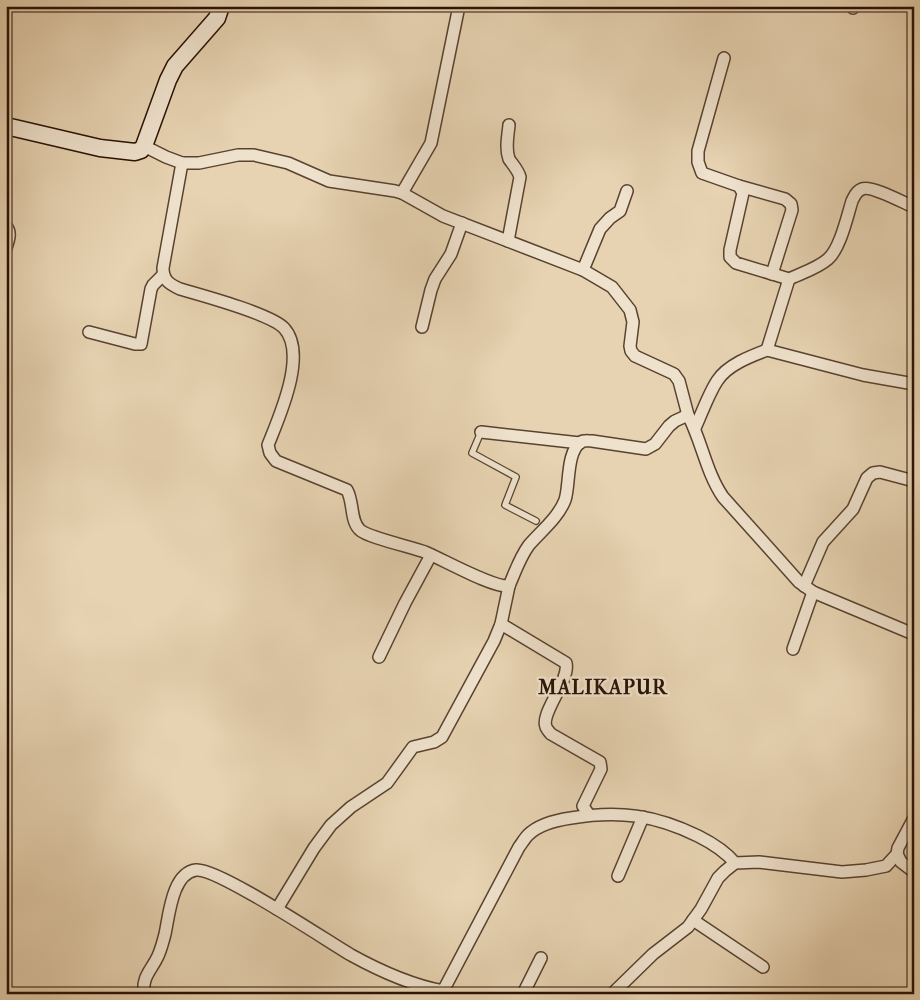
<svg xmlns="http://www.w3.org/2000/svg" width="920" height="1000" font-family="'IM FELL French Canon',serif">
	<style>
		.lines { fill: none; stroke-linecap: round; stroke-linejoin: round }
		.lane-casing { stroke: #584230; stroke-width: 8 }
		.street-casing { stroke: #584230; stroke-width: 14 }
		.secondary-casing { stroke: #291104; stroke-width: 19 }
		.lane { stroke: #efe2cd; stroke-width: 5.5 }
		.street { stroke: #efe2cd; stroke-width: 11 }
		.secondary { stroke: #efe2cd; stroke-width: 16 }
		.labels { text-anchor: middle; dominant-baseline: central; stroke-width: 5; stroke-linejoin: round; paint-order: stroke }
		.district-label { font-size: 20px; font-weight: bold; letter-spacing: 1px; fill: #291104; stroke: #efe2cd }
	</style>
	<rect width="100%" height="100%" fill="#e7d3b2"/>
	<filter id="stains"><feTurbulence type="fractalNoise" baseFrequency=".004" numOctaves="4"/><feColorMatrix values="0 0 0 0 .2 0 0 0 0 .09 0 0 0 0 .02 0 0 0 .5 -.17"/></filter>
	<radialGradient id="worn" r=".72"><stop offset=".6" stop-color="#630" stop-opacity="0"/><stop offset="1" stop-color="#630" stop-opacity=".3"/></radialGradient>
	<g class="lines">
		<g class="lane-casing">
			<path id="lane" d="M 481,432 L 472,453 L 516,477 L 505,505 L 536,521"/>
		</g>
		<g class="street-casing">
			<g id="street">
				<path d="M 853,8 L 853,6"/>
				<path d="M 724,58 L 698,151 L 698,162 L 702,173 L 739,186 L 743,193 L 730,250 L 730,257 L 736,263 L 789,279 C 802,273 818,268 828,259 C 840,249 847,217 852,201 C 854,197 856,191 862,189 C 871,185 904,203 914,207"/>
				<path d="M 144,146 L 166,157 L 182,163 L 163,268 C 163,280 169,284 180,289 C 201,295 271,314 284,328 C 308,354 279,417 268,445 L 270,453 L 276,461 L 347,490 C 354,503 350,521 360,530 C 367,537 411,547 425,552 C 444,560 493,588 509,586 C 515,572 520,557 529,545 C 541,531 558,518 565,500 C 570,485 566,452 581,442 C 584,440 588,441 592,441 L 646,449 L 655,444 L 669,426 L 675,421 L 688,415 C 702,442 706,472 723,497 L 799,582 L 813,592 L 911,633"/>
				<path d="M 182,163 L 199,163 L 238,155 L 254,155 L 288,163 L 329,181 L 395,191 L 402,193 L 443,216 L 583,270 L 612,287 L 630,310 L 633,322 L 630,346 L 631,351 L 635,356 L 674,374 L 679,381 L 688,415"/>
				<path d="M 739,186 L 785,199 L 791,204 L 792,210 L 772,274"/>
				<path d="M 402,193 L 431,143 L 459,6"/>
				<path d="M 6,226 C 12,233 8,241 6,248"/>
				<path d="M 508,241 L 520,177 C 518,170 513,165 509,159 C 505,148 508,136 509,125"/>
				<path d="M 583,270 L 600,229 L 610,218 L 620,211 L 627,191"/>
				<path d="M 422,327 L 431,290 L 435,279 L 451,254 L 462,223"/>
				<path d="M 89,332 L 135,344 L 141,344 L 151,289 L 153,285 L 163,275"/>
				<path d="M 767,350 L 789,279"/>
				<path d="M 695,428 C 702,413 708,395 717,381 C 727,365 751,356 767,350 L 863,375 L 914,384"/>
				<path d="M 481,432 L 580,443"/>
				<path d="M 804,586 L 823,542 L 853,509 L 867,478 L 873,473 L 880,472 L 914,481"/>
				<path d="M 501,624 L 566,663 C 570,681 540,713 546,727 C 546,728 550,733 551,734 L 600,762 L 601,769 L 583,806 L 589,815"/>
				<path d="M 793,649 L 813,592"/>
				<path d="M 379,657 L 405,603 L 431,555"/>
				<path d="M 897,854 L 901,862 L 914,872"/>
				<path d="M 618,876 L 643,817"/>
				<path d="M 277,909 L 314,848 L 331,825 L 351,807 L 387,783 L 413,747 L 434,742 L 442,737 L 494,641 L 501,624 L 509,586"/>
				<path d="M 693,920 L 763,967"/>
				<path d="M 443,991 L 519,847 C 522,843 525,838 528,835 C 539,824 557,820 571,818 C 619,810 655,815 698,836 C 712,843 725,851 735,863"/>
				<path d="M 144,994 C 142,976 151,971 158,956 C 161,949 163,942 165,934 C 169,916 172,873 196,870 C 217,867 327,941 351,955 C 380,971 411,985 443,991 L 447,994"/>
				<path d="M 523,994 L 541,958"/>
				<path d="M 612,994 L 653,954 L 688,927 L 701,909 L 718,878 L 725,871 L 735,863 L 759,862 L 842,872 L 866,870 L 886,866 L 897,854 L 898,848 L 914,818"/>
			</g>
		</g>
		<g class="secondary-casing">
			<path id="secondary" d="M 6,126 L 100,148 L 135,152 L 141,150 L 144,146 L 168,80 L 175,66 L 217,18 L 221,6"/>
		</g>
		<use href="#lane" class="lane"/>
		<use href="#street" class="street"/>
		<use href="#secondary" class="secondary"/>
	</g>
	<g class="labels">
		<g class="district-label">
			<text x="603" y="687">MALIKAPUR</text>
		</g>
	</g>
	<rect width="920" height="1000" fill="none" stroke="#e7d3b2" stroke-width="25"/>
	<rect x="8" y="8" width="905" height="985" fill="none" stroke="#291104" stroke-width="2.5"/>
	<rect x="12" y="12" width="895" height="975" fill="none" stroke="#291104"/>
	<rect width="100%" height="100%" filter="url(#stains)"/>
	<rect width="100%" height="100%" fill="url(#worn)"/>
</svg>
